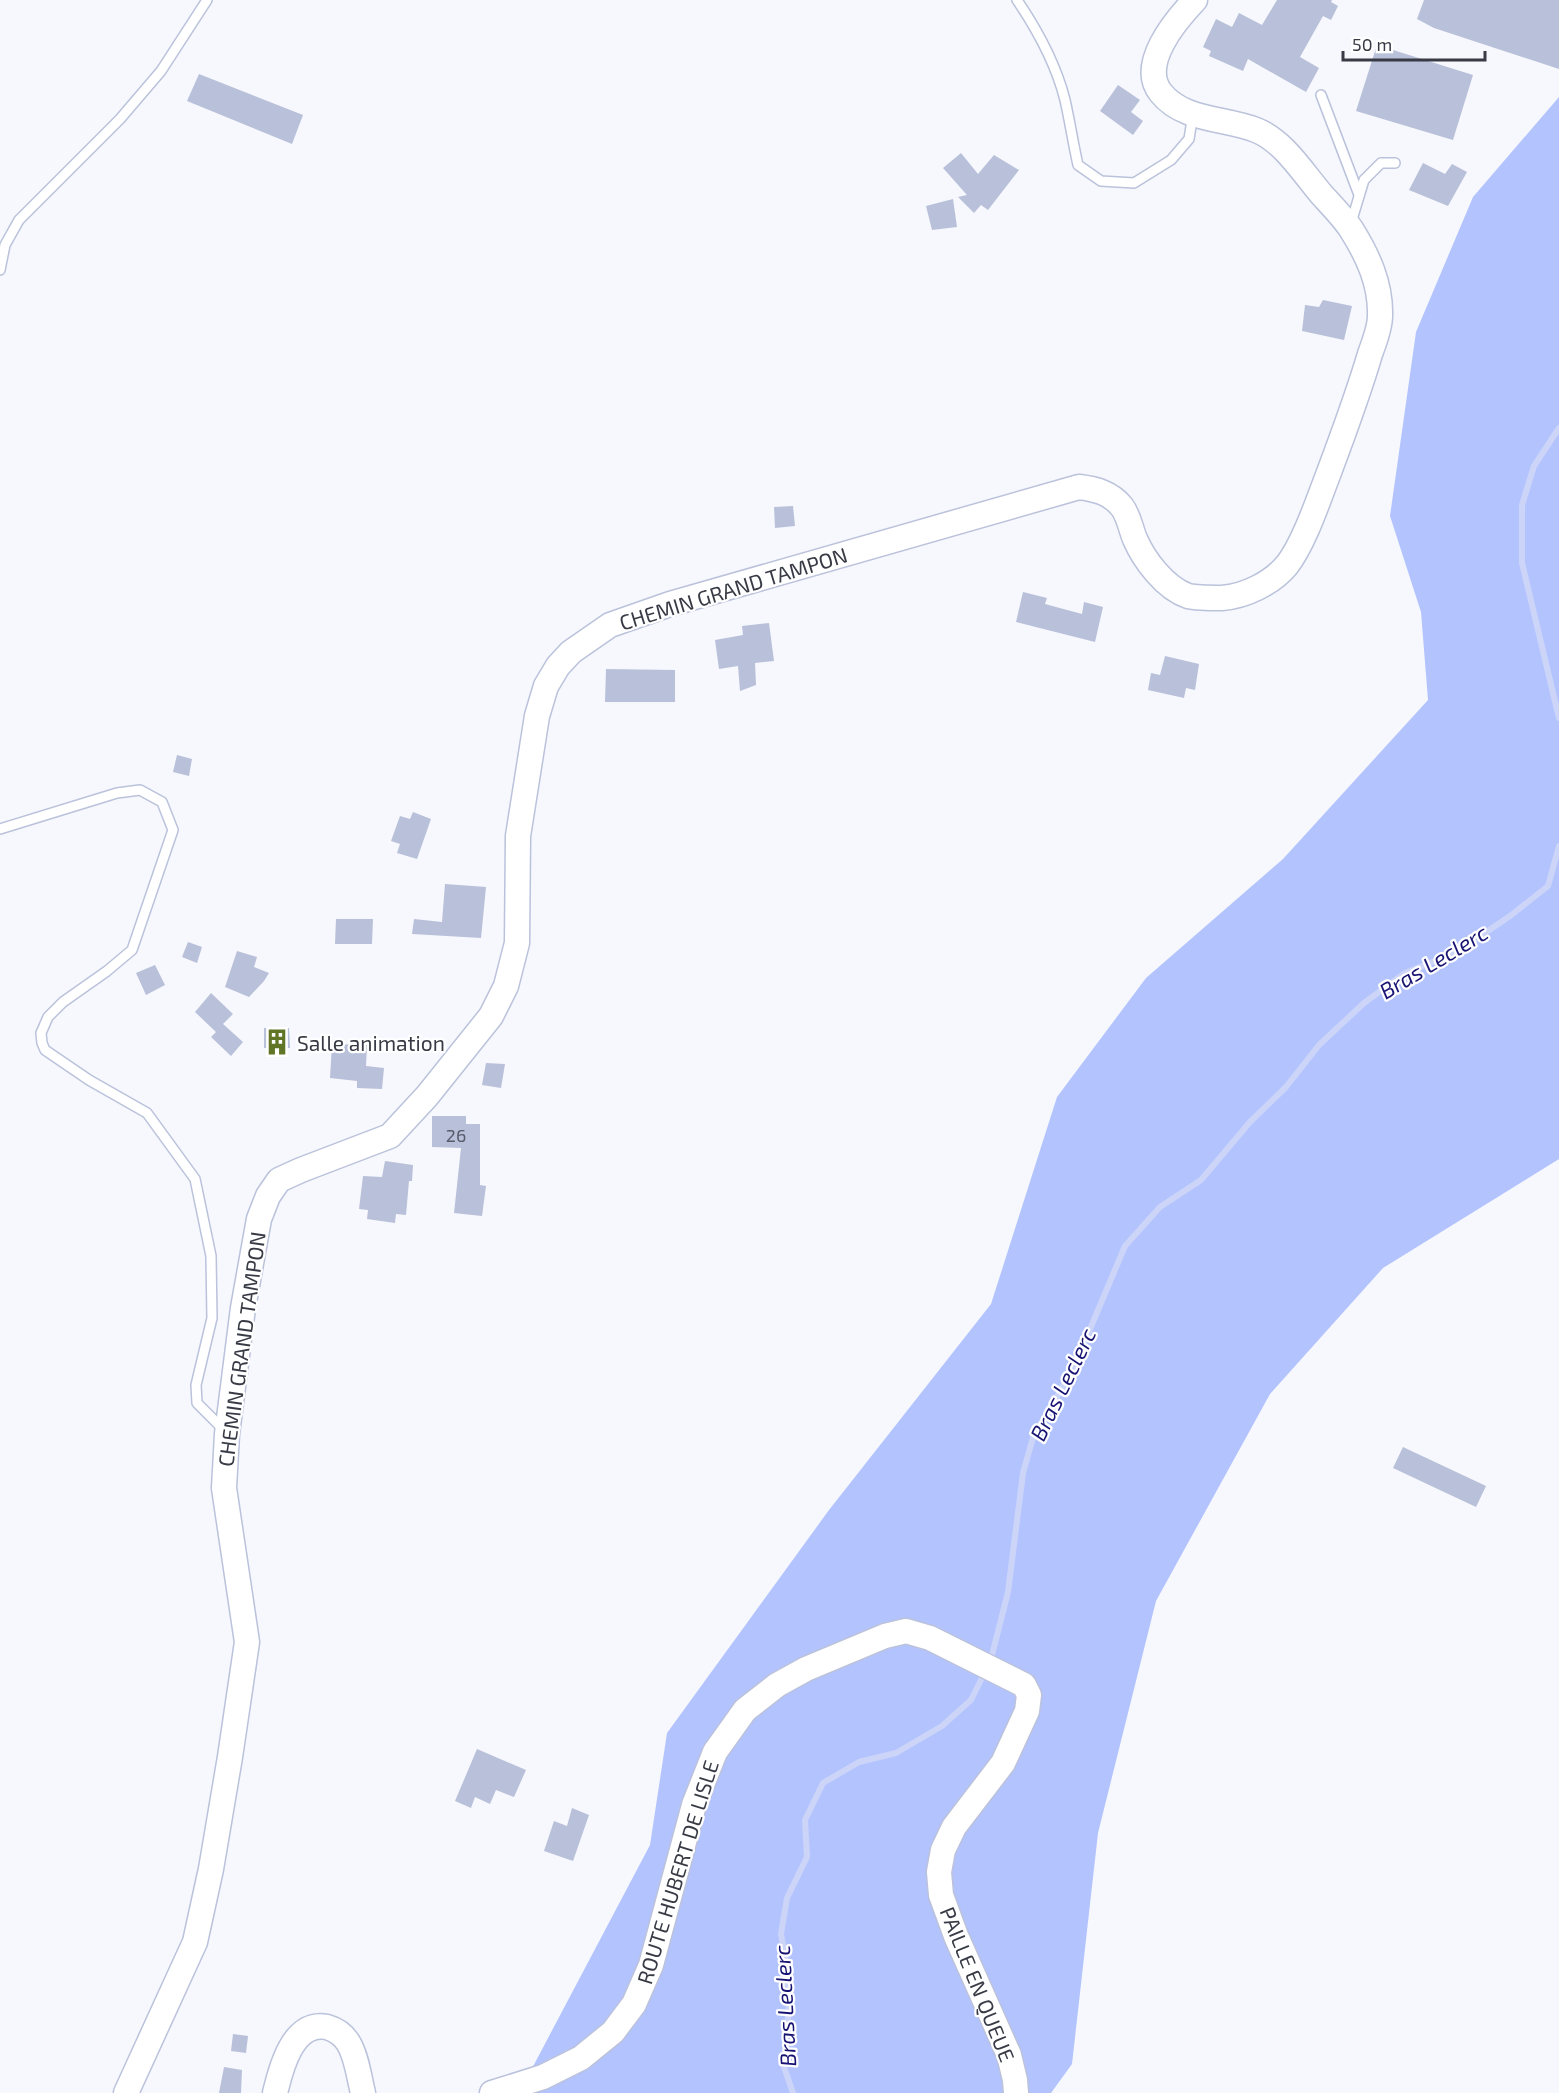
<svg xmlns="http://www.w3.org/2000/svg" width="1559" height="2093" font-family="'Exo 2',sans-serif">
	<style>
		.green { fill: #b3c3fe }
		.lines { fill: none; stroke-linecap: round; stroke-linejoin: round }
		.stream { stroke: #ccd5f8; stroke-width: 6 }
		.building { fill: #b9c0d9 }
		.lane-casing { stroke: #bbc2db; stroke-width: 12 }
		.secondary-casing { stroke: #bbc2db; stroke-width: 27 }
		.lane { stroke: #fff; stroke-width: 9 }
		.secondary { stroke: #fff; stroke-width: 24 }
		.labels { text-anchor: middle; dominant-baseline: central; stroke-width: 4.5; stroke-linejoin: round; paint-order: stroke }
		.number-label { font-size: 18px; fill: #585c6a }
		.street-label { font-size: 21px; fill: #383b45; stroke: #fff }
		.poi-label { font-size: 21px; fill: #383b45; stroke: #fff; text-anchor: start }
		.water-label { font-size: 22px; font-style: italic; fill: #181473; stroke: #fff }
	</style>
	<rect width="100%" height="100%" fill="#f6f8fd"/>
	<path class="green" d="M 1559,97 L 1559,1159 L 1383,1268 L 1270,1394 L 1156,1601 L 1098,1833 L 1072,2064 L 1051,2093 L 519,2093 L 650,1845 L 667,1733 L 829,1510 L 991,1304 L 1057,1097 L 1146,978 L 1283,859 L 1428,700 L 1421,612 L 1390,516 L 1416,332 L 1473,197 Z"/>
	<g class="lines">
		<g class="stream">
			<path d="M 1559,428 L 1534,466 L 1522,505 L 1522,563 L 1559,718"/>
			<path d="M 990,1663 L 1008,1592 L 1023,1473 L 1034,1434 L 1052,1406 L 1077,1360 L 1125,1246 L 1160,1207 L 1201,1180 L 1250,1122 L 1286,1087 L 1319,1045 L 1364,1003 L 1405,973 L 1455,953 L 1510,916 L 1548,886 L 1559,846"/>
			<path d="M 793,2093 L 784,2067 L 789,2005 L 787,1967 L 781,1934 L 787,1898 L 807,1857 L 805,1820 L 823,1783 L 859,1762 L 896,1753 L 942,1726 L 971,1700 L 985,1672"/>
		</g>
	</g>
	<g class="building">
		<path d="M 1277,0 L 1332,0 L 1331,2 L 1338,6 L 1331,20 L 1323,16 L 1300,57 L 1319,68 L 1306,92 L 1248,59 L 1243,71 L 1209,56 L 1211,51 L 1203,47 L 1216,19 L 1232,27 L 1239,13 L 1262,25 Z"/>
		<path d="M 1424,0 L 1559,0 L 1559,69 L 1434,28 L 1417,19 Z"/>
		<path d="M 1377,45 L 1473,75 L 1453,140 L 1356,111 Z"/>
		<path d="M 199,74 L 303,115 L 292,144 L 187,101 Z"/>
		<path d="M 1118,85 L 1140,100 L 1131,112 L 1143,121 L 1133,135 L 1100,111 Z"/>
		<path d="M 961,153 L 978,174 L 994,155 L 1019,170 L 988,210 L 981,205 L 974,213 L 958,197 L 967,195 L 943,168 Z"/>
		<path d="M 1423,163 L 1445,174 L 1452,164 L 1467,172 L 1448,206 L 1409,190 Z"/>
		<path d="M 953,199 L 957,227 L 932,230 L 926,206 Z"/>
		<path d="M 1323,300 L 1352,306 L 1344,340 L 1302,331 L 1305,305 L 1319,307 Z"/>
		<path d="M 793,506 L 795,526 L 775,528 L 774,507 Z"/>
		<path d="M 1023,592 L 1047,598 L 1045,604 L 1082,614 L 1084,602 L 1103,607 L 1095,642 L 1016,622 Z"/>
		<path d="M 769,623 L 774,661 L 755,663 L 756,685 L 740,691 L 738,666 L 719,669 L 715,640 L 743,635 L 742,626 Z"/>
		<path d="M 1165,656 L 1199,664 L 1195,690 L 1186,688 L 1184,698 L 1148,690 L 1151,673 L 1160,675 Z"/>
		<path d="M 606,669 L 675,670 L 675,702 L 605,702 Z"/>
		<path d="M 177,755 L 192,759 L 189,776 L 173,772 Z"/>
		<path d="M 413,812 L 431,819 L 417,859 L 397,853 L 400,844 L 391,841 L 400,816 L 410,819 Z"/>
		<path d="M 445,884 L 486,887 L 481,938 L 412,934 L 414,919 L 442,922 Z"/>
		<path d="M 336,919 L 373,919 L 372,944 L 335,944 Z"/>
		<path d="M 188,942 L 202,947 L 197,963 L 182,957 Z"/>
		<path d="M 237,951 L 257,957 L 254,967 L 269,973 L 264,981 L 249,997 L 225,987 Z"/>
		<path d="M 155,965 L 165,985 L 146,995 L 136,973 Z"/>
		<path d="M 211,993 L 233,1014 L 223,1024 L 243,1042 L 231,1056 L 211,1037 L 216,1032 L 195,1012 Z"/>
		<path d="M 264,1028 L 289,1028 L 290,1048 L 264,1048 Z"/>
		<path d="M 332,1044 L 367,1045 L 366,1066 L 384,1068 L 382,1089 L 357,1088 L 357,1081 L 330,1078 Z"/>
		<path d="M 486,1063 L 505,1064 L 501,1088 L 482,1085 Z"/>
		<path d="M 432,1116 L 466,1116 L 466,1124 L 480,1124 L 480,1185 L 486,1186 L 482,1216 L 454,1213 L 461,1148 L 432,1147 Z"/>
		<path d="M 385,1161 L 413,1165 L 412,1181 L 409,1181 L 406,1215 L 396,1214 L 395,1223 L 367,1219 L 368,1210 L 359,1209 L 363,1176 L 382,1177 Z"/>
		<path d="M 1403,1447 L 1486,1486 L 1476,1507 L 1393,1468 Z"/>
		<path d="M 477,1749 L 526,1770 L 514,1797 L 496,1790 L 490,1804 L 475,1797 L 471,1808 L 455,1801 Z"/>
		<path d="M 572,1808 L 589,1815 L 573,1861 L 544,1851 L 554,1821 L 567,1826 Z"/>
		<path d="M 233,2034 L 248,2036 L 246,2053 L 231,2051 Z"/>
		<path d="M 224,2067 L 242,2070 L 241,2093 L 219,2093 Z"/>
	</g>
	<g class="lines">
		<g class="lane-casing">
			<g id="lane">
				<path d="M 1017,0 C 1038,31 1056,64 1065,100 C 1070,122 1073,143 1078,165 L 1101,181 L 1134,183 L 1171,160 L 1189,139 L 1193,114"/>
				<path d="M 1321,95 L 1359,195"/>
				<path d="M 1351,223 L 1364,180 L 1381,163 L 1395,163"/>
				<path d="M 0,270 L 5,245 L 19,220 L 120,119 L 161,71 L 207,0"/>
				<path d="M 0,829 L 117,793 L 140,790 L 162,802 L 173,830 L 132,950 L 107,971 L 63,1002 L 48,1017 L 41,1033 L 42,1043 L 45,1050 L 89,1080 L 147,1113 L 195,1179 L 211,1256 L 212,1318 L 196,1385 L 197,1403 L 225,1431"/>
			</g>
		</g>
		<g class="secondary-casing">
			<g id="secondary">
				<path d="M 126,2093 L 195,1942 L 211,1869 L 230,1757 L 247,1642 L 224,1488 L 227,1434 L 243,1308 L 259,1219 L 268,1196 L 279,1180 L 301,1170 L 390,1136 L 427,1096 L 491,1016 L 506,986 L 517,943 L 518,836 L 537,716 L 546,686 L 558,666 L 571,652 L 610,625 L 670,604 L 1079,487 C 1096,489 1111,493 1122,507 C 1129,516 1131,530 1135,539 C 1144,560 1165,588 1188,596 C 1197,598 1213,598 1222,598 C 1246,596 1272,583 1287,565 C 1304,543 1318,501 1328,475 C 1343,435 1358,395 1370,354 C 1374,343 1380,328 1380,316 C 1381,284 1368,256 1351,229 C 1343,217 1332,206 1322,195 C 1303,173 1284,141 1256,130 C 1226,118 1183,121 1161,93 C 1138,65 1175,21 1195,0"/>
				<path d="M 275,2093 C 281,2068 293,2020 327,2027 C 337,2030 344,2035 349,2044 C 357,2058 359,2077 363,2093"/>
				<path d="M 492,2093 L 543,2077 L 581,2058 L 613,2032 L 634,2004 L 651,1965 L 694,1805 L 715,1752 L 745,1710 L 777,1685 L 806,1669 L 885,1636 L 906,1631 L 930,1638 L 1024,1685 L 1029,1695 L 1027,1711 L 1003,1763 L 954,1827 L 943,1850 L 939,1872 L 941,1895 L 956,1936 L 1009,2055 L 1015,2080 L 1016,2093"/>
			</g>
		</g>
		<use href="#lane" class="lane"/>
		<use href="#secondary" class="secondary"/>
	</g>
	<defs>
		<g id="building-bare" transform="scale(2.07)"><path d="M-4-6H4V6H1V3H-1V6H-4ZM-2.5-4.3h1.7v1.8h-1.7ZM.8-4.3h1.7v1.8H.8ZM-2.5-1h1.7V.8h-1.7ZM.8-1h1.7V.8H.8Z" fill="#607525" stroke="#fff" stroke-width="2.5" paint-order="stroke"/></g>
	</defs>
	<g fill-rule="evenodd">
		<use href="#building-bare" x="277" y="1042"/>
	</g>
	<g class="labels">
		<g class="number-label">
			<text x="456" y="1135">26</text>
		</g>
		<g class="street-label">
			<text transform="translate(733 588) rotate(-17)">CHEMIN GRAND TAMPON</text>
			<text transform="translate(241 1349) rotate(-82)">CHEMIN GRAND TAMPON</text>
			<text transform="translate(677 1872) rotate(-73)">ROUTE HUBERT DE LISLE</text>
			<text transform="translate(978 1984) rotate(68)">PAILLE EN QUEUE</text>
		</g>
		<g class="poi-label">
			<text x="297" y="1042">Salle animation</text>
		</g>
		<g class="water-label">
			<text transform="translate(1433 961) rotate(-31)">Bras Leclerc</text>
			<text transform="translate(1062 1384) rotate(-64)">Bras Leclerc</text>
			<text transform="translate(784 2006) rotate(-93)">Bras Leclerc</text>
		</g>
	</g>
	<path d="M1343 51v9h142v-9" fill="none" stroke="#383b45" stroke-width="3"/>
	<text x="1352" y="51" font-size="18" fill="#383b45" stroke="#ffffff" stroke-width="4.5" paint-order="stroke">50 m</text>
</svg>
